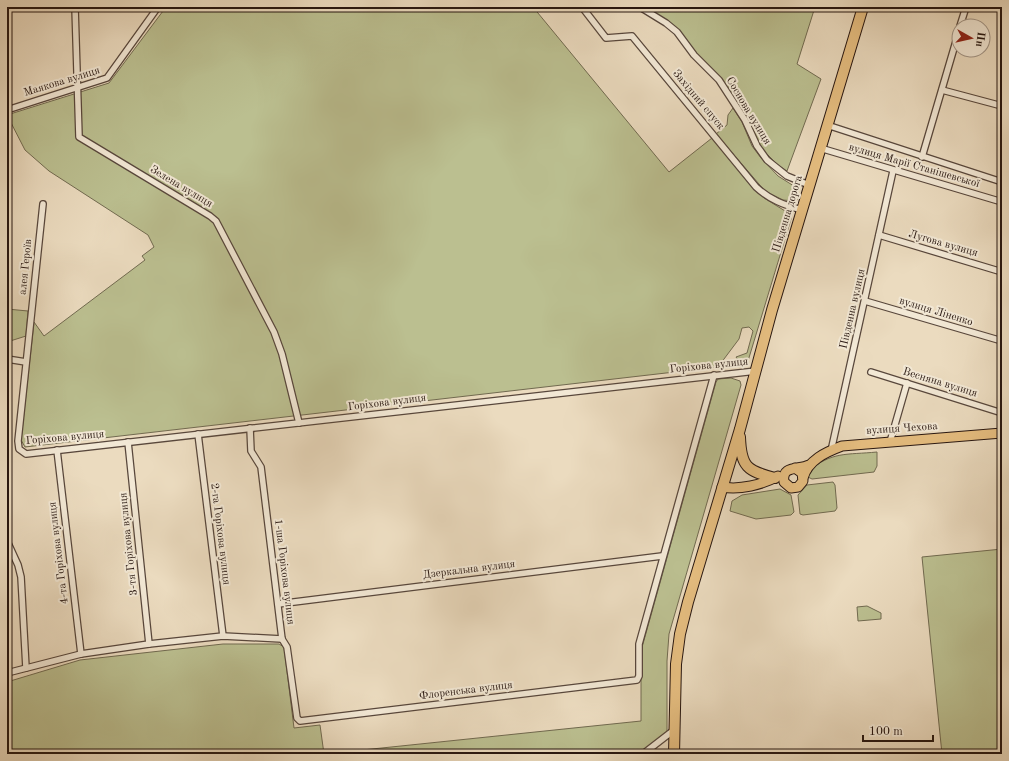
<svg xmlns="http://www.w3.org/2000/svg" width="1009" height="761" font-family="'Old Standard TT',serif">
	<style>
		.green { fill: #bbbf90; stroke: #716a50 }
		.lines { fill: none; stroke-linecap: round; stroke-linejoin: round }
		.street-casing { stroke: #58473c; stroke-width: 8 }
		.primary-casing { stroke: #271610; stroke-width: 11 }
		.highway-casing { stroke: #271610; stroke-width: 12 }
		.street { stroke: #f2e8d5; stroke-width: 5.5 }
		.primary { stroke: #e6be80; stroke-width: 9 }
		.highway { stroke: #e6be80; stroke-width: 10 }
		.labels { text-anchor: middle; dominant-baseline: central; stroke-width: 4; stroke-linejoin: round; paint-order: stroke }
		.street-label { font-size: 11px; fill: #271610; stroke: #f2e8d5 }
	</style>
	<rect width="100%" height="100%" fill="#ebdbbf"/>
	<filter id="stains"><feTurbulence type="fractalNoise" baseFrequency=".005" numOctaves="4"/><feColorMatrix values="0 0 0 0 .2 0 0 0 0 .09 0 0 0 0 .02 0 0 0 .5 -.17"/></filter>
	<radialGradient id="worn" r=".72"><stop offset=".6" stop-color="#630" stop-opacity="0"/><stop offset="1" stop-color="#630" stop-opacity=".3"/></radialGradient>
	<g class="green">
		<path d="M 166,7 L 533,7 L 669,172 L 712,138 L 764,198 L 790,214 L 791,219 L 748,361 L 740,363 L 736,357 L 747,353 L 753,331 L 749,327 L 742,328 L 739,339 L 718,367 L 25,447 L 21,440 L 34,322 L 44,336 L 145,260 L 142,256 L 154,247 L 148,235 L 49,171 L 25,150 L 7,115 L 109,83 Z"/>
		<path d="M 640,7 L 815,7 L 797,64 L 821,79 L 787,171 L 778,165 L 762,149 L 747,118 L 721,79 L 697,58 L 678,33 Z"/>
		<path d="M 733,108 L 742,122 L 752,146 L 761,158 L 778,176 L 797,188 L 797,200 L 795,201 L 783,200 L 765,191 L 716,134 L 727,125 L 728,115 Z"/>
		<path d="M 7,309 L 28,311 L 26,336 L 7,342 Z"/>
		<path d="M 731,378 L 740,381 L 741,385 L 669,634 L 667,661 L 667,732 L 641,753 L 630,754 L 7,754 L 7,682 L 80,660 L 223,644 L 279,644 L 284,647 L 294,728 L 320,725 L 324,754 L 641,721 L 641,651 L 716,382 L 718,379 Z"/>
		<path d="M 877,452 L 877,466 L 874,472 L 812,479 L 808,477 L 808,472 C 831,451 847,455 877,452 Z"/>
		<path d="M 833,482 L 835,485 L 837,508 L 835,511 L 803,515 L 800,514 L 798,495 L 807,485 Z"/>
		<path d="M 780,489 L 791,495 L 794,512 L 791,515 L 756,519 L 730,511 L 732,501 L 742,495 Z"/>
		<path d="M 1002,549 L 1002,754 L 942,754 L 922,557 Z"/>
		<path d="M 867,606 L 881,613 L 881,619 L 858,621 L 857,607 Z"/>
	</g>
	<g class="lines">
		<g class="street-casing">
			<g id="street">
				<path d="M 75,7 L 79,137 L 210,216 L 216,221 L 274,332 L 282,354 L 299,423"/>
				<path d="M 582,7 L 606,38 L 632,36 L 756,187 C 770,200 784,205 802,210"/>
				<path d="M 640,7 L 666,23 L 677,32 L 694,55 L 719,80 L 745,120 L 757,146 L 767,160 L 787,176 L 809,185"/>
				<path d="M 960,26 L 966,7"/>
				<path d="M 942,90 L 1002,106"/>
				<path d="M 7,110 L 107,78 L 158,7"/>
				<path d="M 827,125 L 1002,182"/>
				<path d="M 820,148 L 1002,202"/>
				<path d="M 922,157 L 959,31"/>
				<path d="M 43,204 L 18,441 L 19,449 L 26,454 L 756,371"/>
				<path d="M 879,235 L 1002,272"/>
				<path d="M 865,301 L 1002,341"/>
				<path d="M 7,359 L 26,362"/>
				<path d="M 871,372 L 1002,413"/>
				<path d="M 250,428 L 251,451 L 261,467 L 282,639 L 287,647 L 297,718 L 300,721 L 637,680 L 639,676 L 639,644 L 714,375"/>
				<path d="M 198,434 L 223,636"/>
				<path d="M 128,442 L 149,644"/>
				<path d="M 890,442 L 907,383"/>
				<path d="M 57,450 L 81,654"/>
				<path d="M 831,451 L 893,171"/>
				<path d="M 7,541 L 18,565 L 21,577 L 26,668"/>
				<path d="M 278,604 L 662,556"/>
				<path d="M 7,673 L 81,654 L 149,644 L 223,636 L 282,639"/>
				<path d="M 643,754 L 674,730"/>
			</g>
		</g>
		<g class="primary-casing">
			<g id="primary">
				<path d="M 795,468 L 802,473 L 803,481 L 798,487 L 791,488 L 784,482 C 781,465 799,470 809,465"/>
				<path d="M 803,478 C 808,460 826,452 842,446 L 1002,433"/>
				<path d="M 722,487 C 740,490 762,485 778,476"/>
			</g>
		</g>
		<g class="highway-casing">
			<g id="highway">
				<path d="M 740,437 C 741,467 747,471 775,478"/>
				<path d="M 674,754 L 676,664 L 680,634 L 688,602 L 740,429 L 772,310 L 863,7"/>
			</g>
		</g>
		<use href="#street" class="street"/>
		<use href="#primary" class="primary"/>
		<use href="#highway" class="highway"/>
	</g>
	<g class="labels">
		<g class="street-label">
			<text transform="translate(62 82) rotate(-17)">Маякова вулиця</text>
			<text transform="translate(698 100) rotate(50)">Західний спуск</text>
			<text transform="translate(748 111) rotate(59)">Соснова вулиця</text>
			<text transform="translate(914 166) rotate(16)">вулиця Марії Станішевської</text>
			<text transform="translate(181 187) rotate(31)">Зелена вулиця</text>
			<text transform="translate(788 214) rotate(-73)">Південна дорога</text>
			<text transform="translate(943 244) rotate(16)">Лугова вулиця</text>
			<text transform="translate(26 267) rotate(-84)">алея Героїв</text>
			<text transform="translate(853 309) rotate(-77)">Південна вулиця</text>
			<text transform="translate(936 312) rotate(17)">вулиця Ліненко</text>
			<text transform="translate(709 366) rotate(-6)">Горіхова вулиця</text>
			<text transform="translate(940 383) rotate(17)">Весняна вулиця</text>
			<text transform="translate(387 403) rotate(-7)">Горіхова вулиця</text>
			<text transform="translate(902 429) rotate(-4)">вулиця Чехова</text>
			<text transform="translate(65 438) rotate(-5)">Горіхова вулиця</text>
			<text transform="translate(220 534) rotate(83)">2-га Горіхова вулиця</text>
			<text transform="translate(129 544) rotate(-96)">3-тя Горіхова вулиця</text>
			<text transform="translate(59 553) rotate(-97)">4-та Горіхова вулиця</text>
			<text transform="translate(469 570) rotate(-7)">Дзеркальна вулиця</text>
			<text transform="translate(284 572) rotate(83)">1-ша Горіхова вулиця</text>
			<text transform="translate(466 691) rotate(-7)">Флоренська вулиця</text>
		</g>
	</g>
	<rect width="1009" height="761" fill="none" stroke="#ebdbbf" stroke-width="24"/>
	<rect x="8" y="8" width="993" height="745" fill="none" stroke="#271610" stroke-width="2"/>
	<rect x="12" y="12" width="985" height="737" fill="none" stroke="#271610"/>
	<g transform="translate(971 38) rotate(98)"><circle r="19" fill="#f2e8d5" stroke="#a19486"/>
	<path d="M0-3L7 15L0 10L-7 15Z" fill="#8f2418"/>
	<text y="-6" font-size="11" font-weight="bold" text-anchor="middle" fill="#271610">Пн</text>
	</g>
	<path d="M863 735v6h70v-6" fill="none" stroke="#271610" stroke-width="2"/>
	<text x="869" y="735" font-size="12" fill="#271610" stroke="#f2e8d5" stroke-width="3" paint-order="stroke">100 m</text>
	<rect width="100%" height="100%" filter="url(#stains)"/>
	<rect width="100%" height="100%" fill="url(#worn)"/>
</svg>
